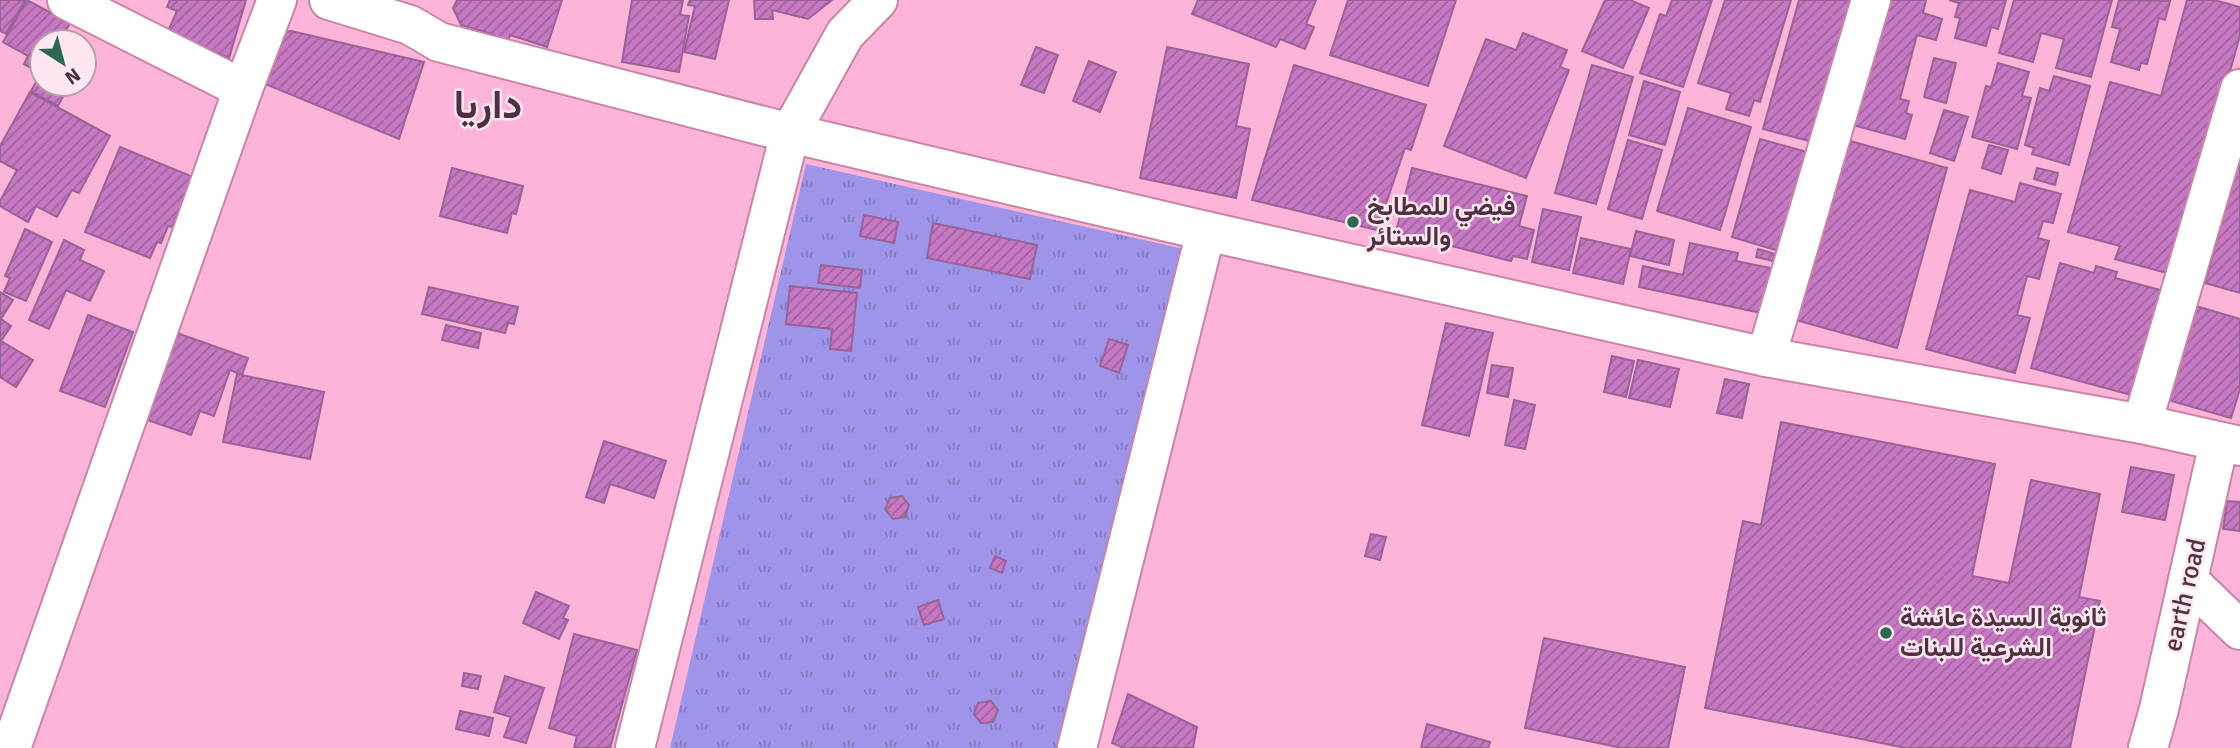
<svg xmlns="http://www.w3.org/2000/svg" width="2240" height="748" font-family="Signika,Vazirmatn,sans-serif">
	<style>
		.grass { fill: url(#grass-tufts) }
		.building { fill: url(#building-hatch); stroke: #986496; stroke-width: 2 }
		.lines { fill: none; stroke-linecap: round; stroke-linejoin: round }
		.minor-casing { stroke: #c984a7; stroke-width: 42 }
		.minor { stroke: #fff; stroke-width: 38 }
		.poi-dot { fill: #2c6955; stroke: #fee7f1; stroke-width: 2.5 }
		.labels { text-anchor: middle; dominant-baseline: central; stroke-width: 5; stroke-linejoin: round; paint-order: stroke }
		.poi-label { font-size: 26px; font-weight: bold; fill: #4e303f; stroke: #fee7f1; text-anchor: start }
		.street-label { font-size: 26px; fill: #4e303f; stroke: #fee7f1 }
		.town-label { font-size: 40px; font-weight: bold; fill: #4e303f; stroke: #fee7f1 }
	</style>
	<defs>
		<pattern id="grass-tufts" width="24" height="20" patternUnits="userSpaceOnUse" patternTransform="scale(1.75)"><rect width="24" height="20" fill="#9e94e9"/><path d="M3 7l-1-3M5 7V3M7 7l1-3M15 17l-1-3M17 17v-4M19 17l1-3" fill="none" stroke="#8379be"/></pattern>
		<pattern id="building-hatch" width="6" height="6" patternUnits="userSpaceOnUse" patternTransform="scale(1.75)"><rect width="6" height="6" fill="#c678c2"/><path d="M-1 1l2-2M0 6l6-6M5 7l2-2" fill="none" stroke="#a3639f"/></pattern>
	</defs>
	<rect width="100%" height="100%" fill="#fdb4d8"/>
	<path class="grass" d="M 806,164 L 1184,249 L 1062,748 L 670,748 Z"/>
	<g class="building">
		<path d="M 0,0 L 25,0 L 6,34 L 0,31 Z"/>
		<path d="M 27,0 L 70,23 L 60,42 L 42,42 L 42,84 L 70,84 L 58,106 L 31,91 L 41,73 L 24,64 L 28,56 L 3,42 Z"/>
		<path d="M 170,0 L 246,0 L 229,58 L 168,31 L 177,11 L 167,7 Z"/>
		<path d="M 457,0 L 562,0 L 547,47 L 510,35 L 506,47 L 492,44 L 495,35 L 461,25 L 453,8 Z"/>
		<path d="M 632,0 L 683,0 L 680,15 L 689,16 L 679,72 L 622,62 Z"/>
		<path d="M 690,0 L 729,0 L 715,59 L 684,52 L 695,6 L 688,5 Z"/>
		<path d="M 754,0 L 832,0 L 808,19 L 772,10 L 773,19 L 755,19 Z"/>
		<path d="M 1198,0 L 1316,0 L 1306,24 L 1314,27 L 1305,49 L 1280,39 L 1276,47 L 1192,14 Z"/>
		<path d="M 1348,0 L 1456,0 L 1428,86 L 1330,55 Z"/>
		<path d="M 1605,0 L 1630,0 L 1649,8 L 1623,68 L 1582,51 Z"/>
		<path d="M 1672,0 L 1712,0 L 1683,87 L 1640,73 L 1660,14 L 1666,16 Z"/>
		<path d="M 1725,0 L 1791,0 L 1760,102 L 1754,100 L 1749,116 L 1726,109 L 1731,93 L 1698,83 Z"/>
		<path d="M 1799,0 L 1861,0 L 1813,142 L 1763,129 Z"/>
		<path d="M 1883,0 L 1926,0 L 1923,13 L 1942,19 L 1936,40 L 1917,35 L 1900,99 L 1909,101 L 1906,113 L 1912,115 L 1905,139 L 1849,124 Z"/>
		<path d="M 1949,0 L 2006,0 L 1998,29 L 1991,27 L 1986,46 L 1955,38 L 1960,18 L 1955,17 L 1959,3 Z"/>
		<path d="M 2014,0 L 2112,0 L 2091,77 L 2056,68 L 2064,39 L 2041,33 L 2033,62 L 1999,53 Z"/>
		<path d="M 2119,0 L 2170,1 L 2165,20 L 2159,18 L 2147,64 L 2141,63 L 2139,70 L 2111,62 L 2120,29 L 2112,27 Z"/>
		<path d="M 2187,0 L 2214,0 L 2240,7 L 2240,35 L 2174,275 L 2115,259 L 2120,246 L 2068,232 L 2110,82 L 2161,96 Z"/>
		<path d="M 291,31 L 424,62 L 399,139 L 265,84 L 284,32 Z"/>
		<path d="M 1523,33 L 1567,50 L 1560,67 L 1569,70 L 1526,178 L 1444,146 L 1486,39 L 1516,50 Z"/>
		<path d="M 1036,47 L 1058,55 L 1044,93 L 1021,85 Z"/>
		<path d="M 1167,47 L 1249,64 L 1236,126 L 1250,129 L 1236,198 L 1140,178 Z"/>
		<path d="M 1934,58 L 1956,63 L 1946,103 L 1924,97 Z"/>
		<path d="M 1089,61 L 1116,72 L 1100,112 L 1073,101 Z"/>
		<path d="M 1998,63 L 2029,72 L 2022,96 L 2031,98 L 2017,149 L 1972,137 L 1986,86 L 1991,87 Z"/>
		<path d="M 1294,65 L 1426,105 L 1411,150 L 1405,148 L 1377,230 L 1252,200 Z"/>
		<path d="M 1592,65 L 1633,77 L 1596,204 L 1555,193 Z"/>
		<path d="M 2054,76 L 2090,86 L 2069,165 L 2032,154 L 2034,148 L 2025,145 L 2040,88 L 2049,91 Z"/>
		<path d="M 1644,81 L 1680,92 L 1665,145 L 1629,135 Z"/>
		<path d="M 30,92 L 110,136 L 79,193 L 72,190 L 57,217 L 36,206 L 28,222 L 0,206 L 0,201 L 17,170 L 0,161 L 0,146 Z"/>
		<path d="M 1688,108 L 1751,127 L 1720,230 L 1657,211 Z"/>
		<path d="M 1944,110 L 1968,117 L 1954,161 L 1930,153 Z"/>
		<path d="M 1760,139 L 1807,152 L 1779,251 L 1732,237 Z"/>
		<path d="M 1843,139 L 1947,168 L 1897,348 L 1792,319 Z"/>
		<path d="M 1628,140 L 1662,150 L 1642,219 L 1608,209 Z"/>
		<path d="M 1989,145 L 2008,150 L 2001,174 L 1982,168 Z"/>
		<path d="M 120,147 L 193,177 L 172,227 L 168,226 L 161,243 L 157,242 L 150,258 L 85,232 Z"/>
		<path d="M 2240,155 L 2240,293 L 2205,283 Z"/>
		<path d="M 452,168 L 523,186 L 516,214 L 512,213 L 507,233 L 440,216 Z"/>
		<path d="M 1412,168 L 1527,196 L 1519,226 L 1534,230 L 1527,259 L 1513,256 L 1511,261 L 1396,232 Z"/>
		<path d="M 2037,168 L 2058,173 L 2055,185 L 2034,179 Z"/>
		<path d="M 2020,183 L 2061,194 L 2053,223 L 2043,221 L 2038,238 L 2049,241 L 2039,279 L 2027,276 L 2017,315 L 2030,318 L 2015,373 L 1926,349 L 1970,190 L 2015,202 Z"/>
		<path d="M 1543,209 L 1581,217 L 1569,270 L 1532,262 Z"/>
		<path d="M 864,215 L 898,222 L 894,243 L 860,236 Z"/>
		<path d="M 933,223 L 1037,245 L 1030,279 L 927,258 Z"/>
		<path d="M 25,229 L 52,242 L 26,301 L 4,292 L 10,278 L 5,276 Z"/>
		<path d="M 1636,231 L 1674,240 L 1669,265 L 1630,256 Z"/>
		<path d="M 1581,238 L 1631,249 L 1623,284 L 1573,273 Z"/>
		<path d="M 64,240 L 84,250 L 80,260 L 104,271 L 90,301 L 66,290 L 49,329 L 29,320 Z"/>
		<path d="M 1690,243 L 1738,253 L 1736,261 L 1771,268 L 1761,313 L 1639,287 L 1643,266 L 1683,275 Z"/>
		<path d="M 1758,249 L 1775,254 L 1773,261 L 1756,257 Z"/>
		<path d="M 2060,263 L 2094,273 L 2096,266 L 2117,272 L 2115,278 L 2164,291 L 2135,396 L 2031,368 Z"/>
		<path d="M 821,265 L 862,270 L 860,288 L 818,283 Z"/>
		<path d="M 790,286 L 857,293 L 851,351 L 830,349 L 832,329 L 786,324 Z"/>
		<path d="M 429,287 L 518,307 L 514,324 L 508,323 L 505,333 L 422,314 Z"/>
		<path d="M 0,292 L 13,300 L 1,319 L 11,326 L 1,341 L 33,360 L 16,387 L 0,377 Z"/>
		<path d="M 2196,306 L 2240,319 L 2240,389 L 2231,418 L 2168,400 Z"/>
		<path d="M 88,315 L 133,332 L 105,407 L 60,391 Z"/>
		<path d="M 1446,323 L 1493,333 L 1469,436 L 1422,425 Z"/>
		<path d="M 446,325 L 481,333 L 478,348 L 442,340 Z"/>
		<path d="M 177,333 L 248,358 L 242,375 L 230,370 L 214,416 L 200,411 L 191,435 L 147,420 Z"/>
		<path d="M 1109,339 L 1128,345 L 1119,373 L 1100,366 Z"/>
		<path d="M 1612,356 L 1634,361 L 1626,397 L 1604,392 Z"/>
		<path d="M 1638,360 L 1679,369 L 1670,407 L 1629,398 Z"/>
		<path d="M 1492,365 L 1513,368 L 1508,397 L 1487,393 Z"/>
		<path d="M 237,374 L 324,392 L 310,459 L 223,442 Z"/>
		<path d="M 1725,379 L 1749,384 L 1742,418 L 1717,413 Z"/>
		<path d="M 1514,400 L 1535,405 L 1525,449 L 1505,445 Z"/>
		<path d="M 1781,422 L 1995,464 L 1972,576 L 2009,583 L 2031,480 L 2100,494 L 2079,597 L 2100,601 L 2070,748 L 1906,748 L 1705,708 L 1743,521 L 1761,525 Z"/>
		<path d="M 604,441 L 666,461 L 654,498 L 610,484 L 604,503 L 586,497 Z"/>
		<path d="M 2131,467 L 2174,475 L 2165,520 L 2122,512 Z"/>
		<path d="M 902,496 L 909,505 L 905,517 L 893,519 L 885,509 L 890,498 Z"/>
		<path d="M 2227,501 L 2240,502 L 2240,531 L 2223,529 Z"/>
		<path d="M 1371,534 L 1386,537 L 1380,560 L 1365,556 Z"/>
		<path d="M 995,556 L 1006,561 L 1002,573 L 990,568 Z"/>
		<path d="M 536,592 L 569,606 L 563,618 L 568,620 L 559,639 L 523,623 Z"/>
		<path d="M 938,600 L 944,619 L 924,625 L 918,607 Z"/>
		<path d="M 574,634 L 637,650 L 610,748 L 574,748 L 577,736 L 549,728 Z"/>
		<path d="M 1544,638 L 1685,667 L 1668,748 L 1622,748 L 1525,728 Z"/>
		<path d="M 464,673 L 481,676 L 478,689 L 462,686 Z"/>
		<path d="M 505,676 L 544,688 L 526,743 L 504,737 L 511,717 L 494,712 Z"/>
		<path d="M 1128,694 L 1197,727 L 1193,748 L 1124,748 L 1112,743 Z"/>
		<path d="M 991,701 L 998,710 L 993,722 L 981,723 L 974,714 L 978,703 Z"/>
		<path d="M 460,711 L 493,718 L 489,736 L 456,729 Z"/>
		<path d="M 1427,724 L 1490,742 L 1488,748 L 1421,748 Z"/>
	</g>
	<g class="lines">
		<g class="minor-casing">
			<g id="minor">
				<path d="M 67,0 L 243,89"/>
				<path d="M 329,0 L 410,25 L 439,42 L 790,133 L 1206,231 L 1766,357 L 2142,424 L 2240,446"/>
				<path d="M 1766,357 L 1871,0"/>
				<path d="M 2142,424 L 2240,89"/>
				<path d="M 2188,580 L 2240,630"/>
				<path d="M 11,748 L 243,89 L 277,0"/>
				<path d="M 635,748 L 790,133 L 845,34 L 878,0"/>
				<path d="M 1077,748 L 1206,231"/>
				<path d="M 2148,748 L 2159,709 L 2219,442"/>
			</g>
		</g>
		<use href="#minor" class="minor"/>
	</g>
	<g class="poi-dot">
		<circle cx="1353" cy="222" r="7"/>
		<circle cx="1886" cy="633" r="7"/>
	</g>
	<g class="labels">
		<g class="poi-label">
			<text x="1367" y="207">فيضي للمطابخ<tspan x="1367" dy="30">والستائر</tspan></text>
			<text x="1900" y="618">ثانوية السيدة عائشة<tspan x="1900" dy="30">الشرعية للبنات</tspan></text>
		</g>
		<g class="street-label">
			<text transform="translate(2185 595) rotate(-77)">earth road</text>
		</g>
		<g class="town-label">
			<text x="488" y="105">داريا</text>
		</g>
	</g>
	<g transform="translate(63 63) rotate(144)"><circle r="33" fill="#fee7f1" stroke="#b89eaa" stroke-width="2"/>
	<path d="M0-5L12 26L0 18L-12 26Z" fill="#2c6955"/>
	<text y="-10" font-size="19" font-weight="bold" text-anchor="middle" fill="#4e303f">N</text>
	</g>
</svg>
